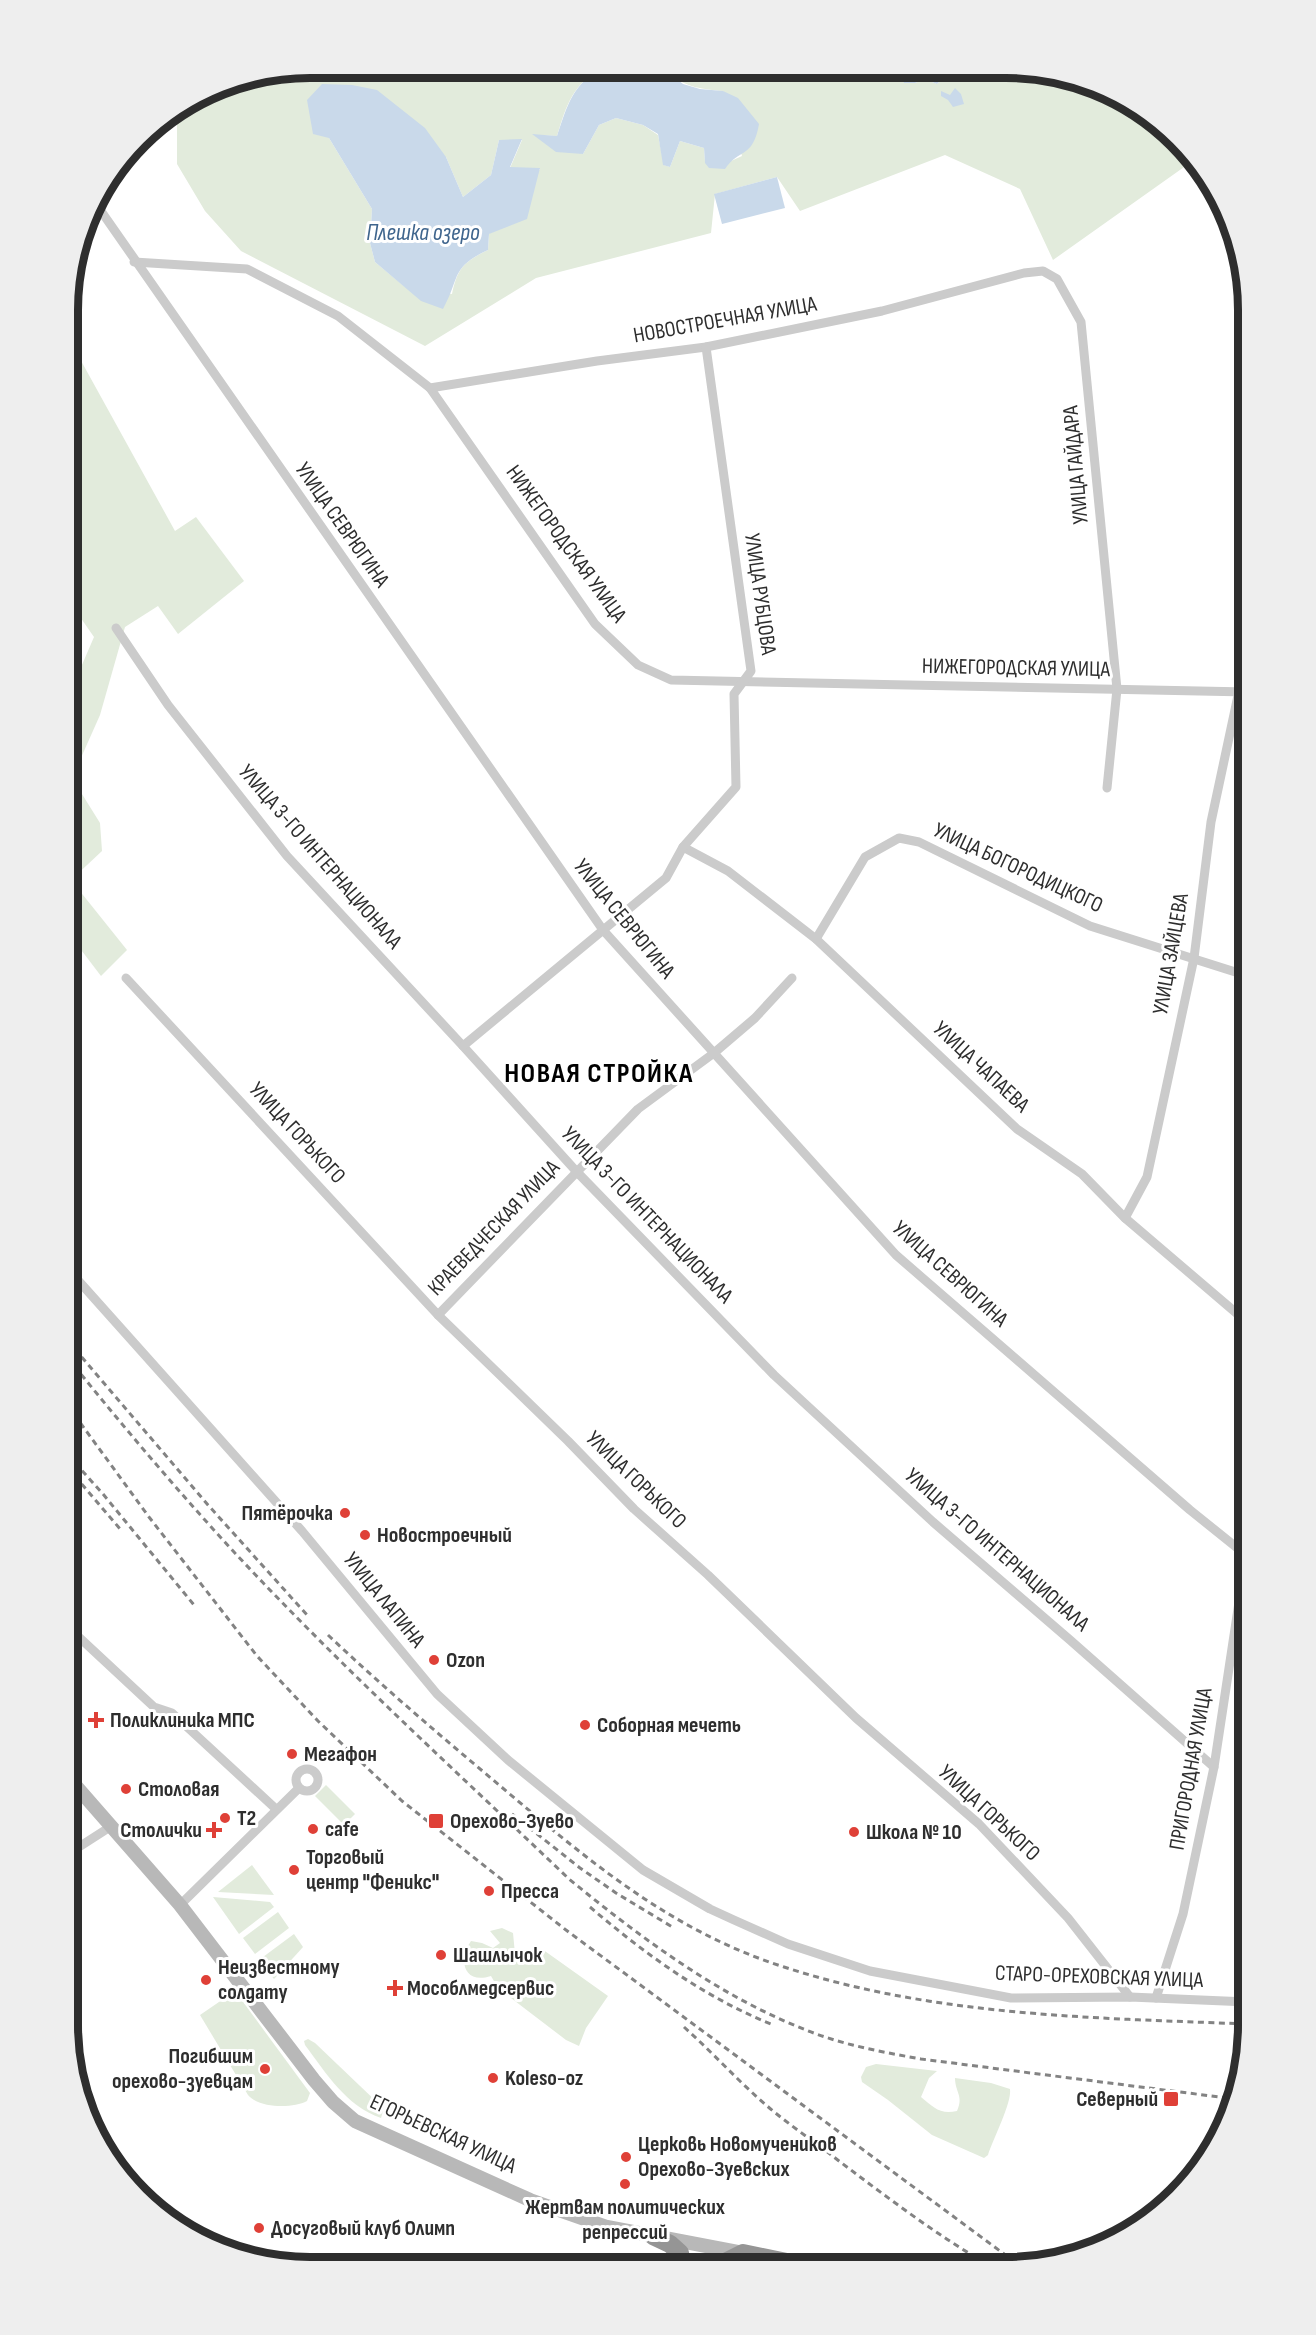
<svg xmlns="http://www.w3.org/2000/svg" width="1316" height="2335" font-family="'Sofia Sans Condensed',sans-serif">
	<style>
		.green { fill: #e2ebdc; fill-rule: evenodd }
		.water { fill: #c9d9ea }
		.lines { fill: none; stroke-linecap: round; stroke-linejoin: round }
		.street { stroke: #cbcbcb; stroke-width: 9 }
		.secondary { stroke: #b8b8b8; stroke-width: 14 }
		.highway { stroke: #959595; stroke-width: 18 }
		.rail { stroke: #838383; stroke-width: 3; stroke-dasharray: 6 4.5; stroke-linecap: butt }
		.poi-dot { fill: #df4037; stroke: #fff; stroke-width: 2 }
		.labels { text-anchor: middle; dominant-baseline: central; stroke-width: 6; stroke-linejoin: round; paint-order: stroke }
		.street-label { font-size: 22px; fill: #2e2e2e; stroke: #fff }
		.poi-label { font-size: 22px; font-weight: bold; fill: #2e2e2e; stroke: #fff; text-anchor: start }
		.water-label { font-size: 24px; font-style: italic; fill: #3f658d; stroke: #fff }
		.district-label { font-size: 28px; font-weight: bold; letter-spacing: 1.5px; fill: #000; stroke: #fff }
		.rim { fill: none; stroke: #2e2e2e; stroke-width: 8 }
	</style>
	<rect width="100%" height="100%" fill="#fff"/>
	<g class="green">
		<path d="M 310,68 L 605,69 C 573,80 566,107 557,136 L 534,135 L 583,154 L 599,125 L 616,118 L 643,125 L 658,135 L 664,165 L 670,167 L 680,141 L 704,148 L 705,162 L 731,161 L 742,156 L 723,91 C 703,89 687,88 672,75 L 671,70 L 913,71 L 911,74 L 915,83 L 925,79 L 937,84 L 941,80 L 948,81 L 949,71 L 1053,72 L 1113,92 L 1166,127 L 1194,160 L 1053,260 L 1020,189 L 945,155 L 800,211 L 777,177 L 715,194 L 711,233 L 536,278 L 425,346 L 241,251 L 205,211 L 177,164 L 177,118 L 180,109 L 218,86 ZM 329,138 L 446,157 L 463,197 L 491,175 L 499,140 L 522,140 L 510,168 L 540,169 L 489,234 L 488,250 C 464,262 458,267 452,294 L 405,287 L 375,262 L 370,243 L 372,209 Z"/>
		<path d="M 69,339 L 175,531 L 196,517 L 244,581 L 178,634 L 158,606 L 125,627 L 100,715 L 72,778 L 100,823 L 102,851 L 71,880 L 127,950 L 101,976 L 69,934 L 69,695 L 94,637 L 69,601 Z"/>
		<path d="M 326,1785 L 355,1814 L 344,1825 L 315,1796 Z"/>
		<path d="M 252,1865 L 274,1895 L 218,1892 Z"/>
		<path d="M 213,1897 L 270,1902 L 274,1907 L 239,1934 Z"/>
		<path d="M 278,1912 L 289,1928 L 255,1954 L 243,1938 Z"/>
		<path d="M 502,1928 L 513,1933 L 515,1954 L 523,1957 L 542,1949 L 608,1996 L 586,2028 L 579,2046 L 566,2040 L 498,1988 L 491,1976 C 463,1985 458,1959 471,1941 L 482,1943 L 493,1948 L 500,1943 L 490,1931 Z"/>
		<path d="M 294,1934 L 303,1947 L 274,1979 L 259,1960 Z"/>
		<path d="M 235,1991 L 310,2093 L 307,2101 C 292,2109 259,2108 248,2095 L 200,2015 Z"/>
		<path d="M 308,2039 L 315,2043 L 381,2106 L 383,2111 L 381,2118 C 346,2106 326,2073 305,2045 L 304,2041 Z"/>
		<path d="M 876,2064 L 937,2071 L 929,2078 L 921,2097 C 933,2107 940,2115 957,2111 C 964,2096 955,2092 955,2078 L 991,2083 L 1010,2089 C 1012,2103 993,2139 988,2155 L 984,2158 L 932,2135 L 888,2100 L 862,2082 L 861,2077 L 866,2067 Z"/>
	</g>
	<g class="water">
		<path d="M 605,69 L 671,70 L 672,75 L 683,84 L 700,89 L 723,91 L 738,98 L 759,124 C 753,159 739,148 725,169 L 709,168 L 705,163 L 704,148 L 680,141 L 670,167 L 663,165 L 658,134 L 643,125 L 616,118 L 599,125 L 583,154 L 556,152 L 532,134 L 557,136 C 567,107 573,80 605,69 Z"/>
		<path d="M 913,71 L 949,71 L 948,82 L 941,80 L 937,84 L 925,79 L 915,83 L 904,83 L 902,75 L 911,74 Z"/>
		<path d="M 322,84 L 352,85 L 377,90 L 425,128 L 446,157 L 463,197 L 491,175 L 499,140 L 522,139 L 510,167 L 540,168 L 527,219 L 489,234 L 488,250 C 450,268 461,276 443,309 L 421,301 L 375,262 L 370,243 L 372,209 L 329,138 L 313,134 L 307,100 Z"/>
		<path d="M 955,88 L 961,94 L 964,104 L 953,107 L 948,100 L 941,96 L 941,91 L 950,95 Z"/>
		<path d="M 777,177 L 785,208 L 722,224 L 714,194 Z"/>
	</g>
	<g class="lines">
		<g class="street">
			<path d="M 94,201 L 603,930 L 896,1255 L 1190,1510 L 1246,1555"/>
			<path d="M 134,262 L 247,269 L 338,316 L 430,388 L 595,624 L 638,665 L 671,680 L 1248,692"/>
			<path d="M 430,388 L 597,361 L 706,347 L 882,311 L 1024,273 L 1043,271 L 1057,279 L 1081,322 L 1117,689 L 1107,788"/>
			<path d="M 116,628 L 168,705 L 287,856 L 463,1046 L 576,1171 L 774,1375 L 933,1522 L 1070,1640 L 1214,1767"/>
			<path d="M 683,847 L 728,871 L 816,939 L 1017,1129 L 1082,1174 L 1125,1218 L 1248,1323"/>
			<path d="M 816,939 L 865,857 L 899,838 L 919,842 L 1090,926 L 1248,976"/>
			<path d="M 126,978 L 438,1315 L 568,1441 L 634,1509 L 708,1575 L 856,1718 L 979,1824 L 1068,1918 L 1130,1997"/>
			<path d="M 463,1046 L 666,878 L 683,847 L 736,787 L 734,694 L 751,671 L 706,347"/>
			<path d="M 1125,1218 L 1147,1177 L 1194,958 L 1211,822 L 1239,691"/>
			<path d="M 68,1269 L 302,1531 L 437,1694 L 508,1760 L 643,1870 L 710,1909 L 734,1920 L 788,1944 L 870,1971 L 1011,1998 L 1130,1997 L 1248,2002"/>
			<path d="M 438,1315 L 638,1109 L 714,1053 L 755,1018 L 792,978"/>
			<path d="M 68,1627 L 154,1707 L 172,1713 L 276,1809"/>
			<circle cx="307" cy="1780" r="11"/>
			<path d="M 68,1854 L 110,1827"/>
			<path d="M 180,1905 L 299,1788"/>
			<path d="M 1156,1998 L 1183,1914 L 1214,1767 L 1248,1543"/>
		</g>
		<path class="secondary" d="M 68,1777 L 180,1905 L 314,2080 L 333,2102 L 355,2121 L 530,2200 L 607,2227 L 743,2253"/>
		<g class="highway">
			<path d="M 653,2236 L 670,2244 L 680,2253 L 682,2267"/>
			<path d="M 715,2267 L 743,2253 L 811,2267"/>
		</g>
		<g class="rail">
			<path d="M 68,1341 L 208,1505 L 308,1616"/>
			<path d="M 68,1358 C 121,1424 176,1489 234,1552 C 340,1666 456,1771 569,1879 C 641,1938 719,1996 806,2030 C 843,2045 882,2052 921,2059 L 1235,2099"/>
			<path d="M 68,1406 L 149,1517 L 257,1656 L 318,1721 L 402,1801 L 566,1930 L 1019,2265"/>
			<path d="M 68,1455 L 103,1494 L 194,1605"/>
			<path d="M 68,1468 L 121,1530"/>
			<path d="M 328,1635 C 381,1685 436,1732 492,1779 C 583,1856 668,1930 784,1967 C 934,2016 1092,2018 1248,2024"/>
			<path d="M 512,1814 L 580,1868 L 616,1893 L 674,1928"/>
			<path d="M 590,1907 C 645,1954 704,1997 771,2024"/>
			<path d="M 684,2027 C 712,2052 737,2080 766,2105 C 789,2125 815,2142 839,2161 C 888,2198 938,2236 992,2267"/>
		</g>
	</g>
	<g class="poi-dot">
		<circle cx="345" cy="1513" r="6"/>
		<circle cx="365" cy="1535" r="6"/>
		<circle cx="434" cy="1660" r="6"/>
		<path d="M93 1711h6v6h6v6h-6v6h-6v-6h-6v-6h6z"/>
		<circle cx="585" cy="1725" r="6"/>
		<circle cx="292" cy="1754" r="6"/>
		<circle cx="126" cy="1789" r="6"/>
		<circle cx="225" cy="1818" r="6"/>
		<rect x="428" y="1813" width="16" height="16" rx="3"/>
		<circle cx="313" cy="1829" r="6"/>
		<path d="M211 1821h6v6h6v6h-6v6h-6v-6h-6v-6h6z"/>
		<circle cx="854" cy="1832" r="6"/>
		<circle cx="294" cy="1870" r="6"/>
		<circle cx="489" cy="1891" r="6"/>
		<circle cx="441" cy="1955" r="6"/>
		<circle cx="206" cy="1980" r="6"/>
		<path d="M392 1979h6v6h6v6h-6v6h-6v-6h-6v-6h6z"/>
		<circle cx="265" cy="2069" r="6"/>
		<circle cx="493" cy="2078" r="6"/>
		<rect x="1163" y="2091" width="16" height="16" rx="3"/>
		<circle cx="626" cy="2157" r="6"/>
		<circle cx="625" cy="2184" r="6"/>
		<circle cx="259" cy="2228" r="6"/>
	</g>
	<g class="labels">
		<g class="street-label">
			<text transform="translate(725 320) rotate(-10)">НОВОСТРОЕЧНАЯ УЛИЦА</text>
			<text transform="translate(1076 465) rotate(-95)">УЛИЦА ГАЙДАРА</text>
			<text transform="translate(342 525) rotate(55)">УЛИЦА СЕВРЮГИНА</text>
			<text transform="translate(566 544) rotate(54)">НИЖЕГОРОДСКАЯ УЛИЦА</text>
			<text transform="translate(760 594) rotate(82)">УЛИЦА РУБЦОВА</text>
			<text transform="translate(1016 668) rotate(1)">НИЖЕГОРОДСКАЯ УЛИЦА</text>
			<text transform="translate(320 857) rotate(49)">УЛИЦА 3-ГО ИНТЕРНАЦИОНАЛА</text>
			<text transform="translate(1018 868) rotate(25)">УЛИЦА БОГОРОДИЦКОГО</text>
			<text transform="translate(624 919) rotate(51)">УЛИЦА СЕВРЮГИНА</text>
			<text transform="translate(1171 954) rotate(-80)">УЛИЦА ЗАЙЦЕВА</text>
			<text transform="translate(981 1067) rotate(43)">УЛИЦА ЧАПАЕВА</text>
			<text transform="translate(297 1133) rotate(47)">УЛИЦА ГОРЬКОГО</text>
			<text transform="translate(647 1215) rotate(46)">УЛИЦА 3-ГО ИНТЕРНАЦИОНАЛА</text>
			<text transform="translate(494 1228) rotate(-46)">КРАЕВЕДЧЕСКАЯ УЛИЦА</text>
			<text transform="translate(950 1274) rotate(42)">УЛИЦА СЕВРЮГИНА</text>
			<text transform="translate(636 1480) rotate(44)">УЛИЦА ГОРЬКОГО</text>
			<text transform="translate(997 1550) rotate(41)">УЛИЦА 3-ГО ИНТЕРНАЦИОНАЛА</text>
			<text transform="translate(384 1600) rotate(51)">УЛИЦА ЛАПИНА</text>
			<text transform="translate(1191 1769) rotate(-80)">ПРИГОРОДНАЯ УЛИЦА</text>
			<text transform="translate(989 1813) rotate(43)">УЛИЦА ГОРЬКОГО</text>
			<text transform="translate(1099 1977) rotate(2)">СТАРО-ОРЕХОВСКАЯ УЛИЦА</text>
			<text transform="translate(443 2134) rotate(25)">ЕГОРЬЕВСКАЯ УЛИЦА</text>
		</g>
		<g class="poi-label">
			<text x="333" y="1513" text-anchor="end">Пятёрочка</text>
			<text x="377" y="1535">Новостроечный</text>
			<text x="446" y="1660">Ozon</text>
			<text x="110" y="1720">Поликлиника МПС</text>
			<text x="597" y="1725">Соборная мечеть</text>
			<text x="304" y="1754">Мегафон</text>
			<text x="138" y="1789">Столовая</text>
			<text x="237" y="1818">T2</text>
			<text x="450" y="1821">Орехово-Зуево</text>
			<text x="325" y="1829">cafe</text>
			<text x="202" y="1830" text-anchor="end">Столички</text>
			<text x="866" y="1832">Школа № 10</text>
			<text x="306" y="1857">Торговый<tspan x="306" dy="25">центр "Феникс"</tspan></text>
			<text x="501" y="1891">Пресса</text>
			<text x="453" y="1955">Шашлычок</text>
			<text x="218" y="1967">Неизвестному<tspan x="218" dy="25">солдату</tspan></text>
			<text x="407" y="1988">Мособлмедсервис</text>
			<text x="253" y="2056" text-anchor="end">Погибшим<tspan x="253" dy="25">орехово-зуевцам</tspan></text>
			<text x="505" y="2078">Koleso-oz</text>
			<text x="1158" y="2099" text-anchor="end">Северный</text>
			<text x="638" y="2144">Церковь Новомучеников<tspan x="638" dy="25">Орехово-Зуевских</tspan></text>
			<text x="625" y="2207" text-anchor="middle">Жертвам политических<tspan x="625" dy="25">репрессий</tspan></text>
			<text x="271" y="2228">Досуговый клуб Олимп</text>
		</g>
		<g class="water-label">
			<text x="423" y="232">Плешка озеро</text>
		</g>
		<g class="district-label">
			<text x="599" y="1073">НОВАЯ СТРОЙКА</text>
		</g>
	</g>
	<path d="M0 0H1316V2335H0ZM310 78H1006A232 232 0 0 1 1238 310V2025A232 232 0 0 1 1006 2257H310A232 232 0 0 1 78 2025V310A232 232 0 0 1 310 78Z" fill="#eee" fill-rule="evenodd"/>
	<path class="rim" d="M310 78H1006A232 232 0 0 1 1238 310V2025A232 232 0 0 1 1006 2257H310A232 232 0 0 1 78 2025V310A232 232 0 0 1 310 78Z"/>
</svg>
